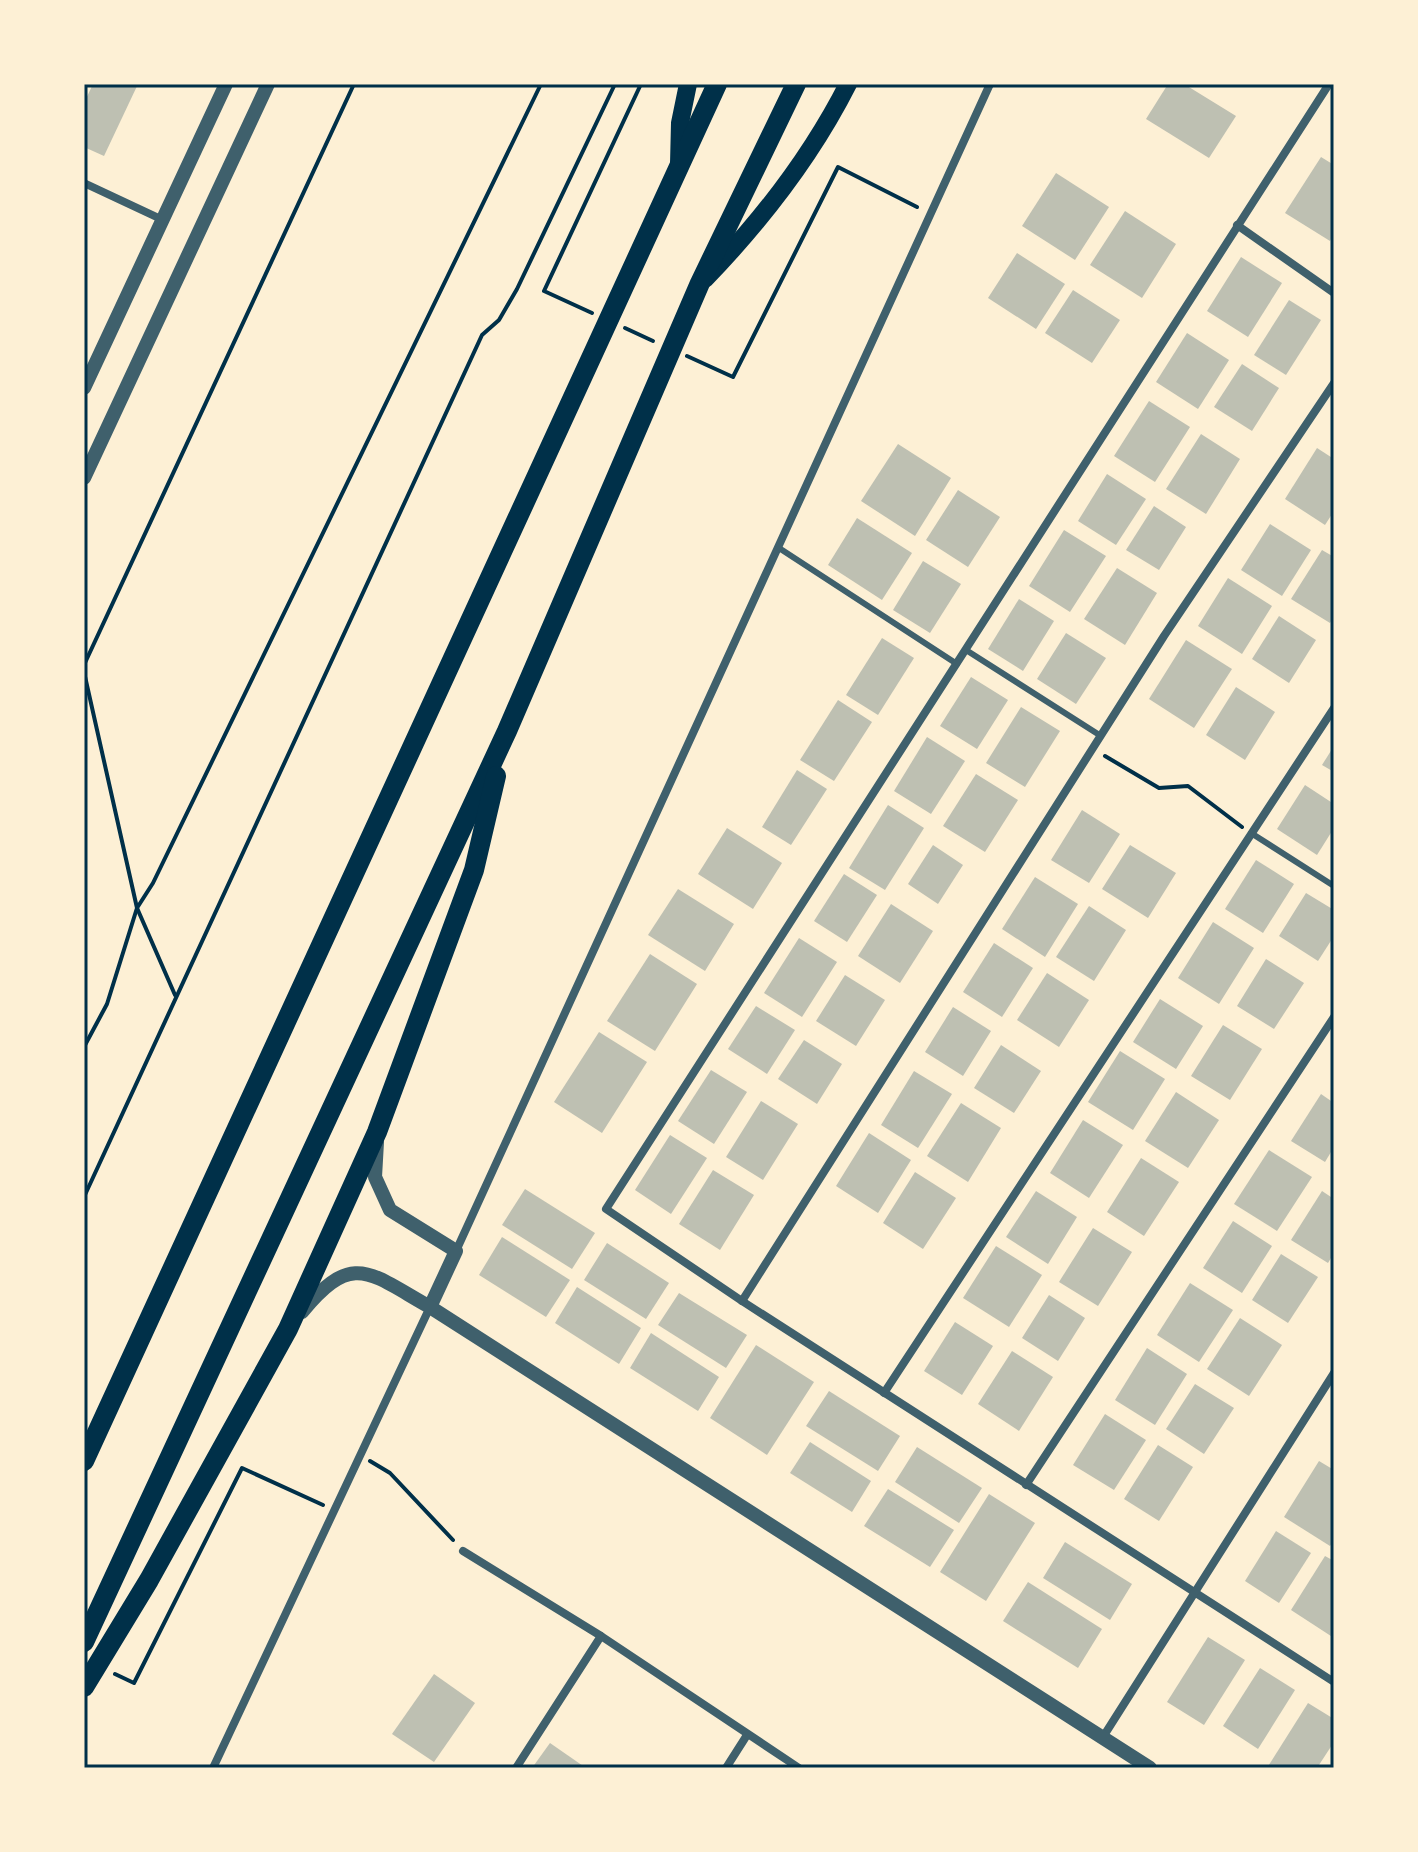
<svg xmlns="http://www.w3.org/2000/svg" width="1418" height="1852" font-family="'DM Sans',sans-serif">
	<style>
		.building { fill: #bec0b2 }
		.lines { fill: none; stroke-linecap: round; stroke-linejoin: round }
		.path { stroke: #003049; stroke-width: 4 }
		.service { stroke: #3f606c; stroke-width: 6 }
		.minor { stroke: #3f606c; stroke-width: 8 }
		.tertiary { stroke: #3f606c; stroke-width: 14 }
		.primary { stroke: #003049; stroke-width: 18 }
		.motorway { stroke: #003049; stroke-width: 20 }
		.neatline { fill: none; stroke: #003049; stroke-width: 3 }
	</style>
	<rect width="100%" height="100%" fill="#fdf0d5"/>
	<g class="building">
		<path d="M 93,84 L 138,84 L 104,156 L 84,147 L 84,103 Z"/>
		<path d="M 1168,84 L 1184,84 L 1236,116 L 1209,158 L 1146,119 Z"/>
		<path d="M 1321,157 L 1334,165 L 1334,234 L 1330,241 L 1285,213 Z"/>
		<path d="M 1056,173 L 1109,207 L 1075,260 L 1022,226 Z"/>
		<path d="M 1125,211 L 1176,244 L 1142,298 L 1090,265 Z"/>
		<path d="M 1017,253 L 1065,284 L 1036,329 L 988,298 Z"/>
		<path d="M 1241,257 L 1282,283 L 1248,337 L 1207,311 Z"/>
		<path d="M 1073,290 L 1120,320 L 1092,363 L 1045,333 Z"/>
		<path d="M 1289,300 L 1321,320 L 1286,375 L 1254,355 Z"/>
		<path d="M 1187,333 L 1229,360 L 1198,409 L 1156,382 Z"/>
		<path d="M 1242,364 L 1279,388 L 1252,431 L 1214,407 Z"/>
		<path d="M 1149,401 L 1190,427 L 1155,482 L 1114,456 Z"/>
		<path d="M 1201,434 L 1240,459 L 1206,514 L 1166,489 Z"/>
		<path d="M 898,444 L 951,478 L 915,536 L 861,501 Z"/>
		<path d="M 1317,448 L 1334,459 L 1334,511 L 1325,525 L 1285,499 Z"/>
		<path d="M 1107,474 L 1146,499 L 1116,545 L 1078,521 Z"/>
		<path d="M 958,490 L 1000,517 L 968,567 L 926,540 Z"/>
		<path d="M 1154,506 L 1186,527 L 1159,570 L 1126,550 Z"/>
		<path d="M 857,518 L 912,553 L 882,600 L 828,565 Z"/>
		<path d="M 1270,524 L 1311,550 L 1282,596 L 1241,570 Z"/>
		<path d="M 1064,530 L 1106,556 L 1070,612 L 1029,586 Z"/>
		<path d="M 1322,550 L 1334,557 L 1334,616 L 1330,623 L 1291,599 Z"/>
		<path d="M 923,561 L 961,584 L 930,633 L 893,610 Z"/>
		<path d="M 1117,568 L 1157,593 L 1125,645 L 1084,619 Z"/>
		<path d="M 1228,578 L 1272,606 L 1242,654 L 1198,626 Z"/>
		<path d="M 1019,599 L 1054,621 L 1023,671 L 988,649 Z"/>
		<path d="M 1279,616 L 1316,640 L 1289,683 L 1252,659 Z"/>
		<path d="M 1066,633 L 1106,658 L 1076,704 L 1037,679 Z"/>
		<path d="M 882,638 L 914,658 L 878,715 L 846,695 Z"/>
		<path d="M 1186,640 L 1232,669 L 1194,728 L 1149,699 Z"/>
		<path d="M 971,677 L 1008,700 L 977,749 L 940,726 Z"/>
		<path d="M 1236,687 L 1275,712 L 1245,760 L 1206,735 Z"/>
		<path d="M 838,700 L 872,722 L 834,781 L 800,760 Z"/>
		<path d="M 1021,707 L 1060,731 L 1025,787 L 986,763 Z"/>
		<path d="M 927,737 L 965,761 L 931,814 L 894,791 Z"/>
		<path d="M 1334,746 L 1334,772 L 1322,765 Z"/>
		<path d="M 797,770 L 827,789 L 791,845 L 762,827 Z"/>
		<path d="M 976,774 L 1018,800 L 985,852 L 943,826 Z"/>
		<path d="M 1305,785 L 1334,804 L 1334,828 L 1317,855 L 1277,829 Z"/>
		<path d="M 888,805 L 924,828 L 885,890 L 849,868 Z"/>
		<path d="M 1082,810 L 1120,834 L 1089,883 L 1051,860 Z"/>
		<path d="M 727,828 L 782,863 L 753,909 L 698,874 Z"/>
		<path d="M 933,845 L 963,865 L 938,904 L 908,884 Z"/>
		<path d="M 1130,845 L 1176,873 L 1148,918 L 1102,889 Z"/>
		<path d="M 1256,860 L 1294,884 L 1263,933 L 1225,909 Z"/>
		<path d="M 844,874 L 877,895 L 847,942 L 814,921 Z"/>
		<path d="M 1035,877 L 1078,904 L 1045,957 L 1002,929 Z"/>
		<path d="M 678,889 L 734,924 L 705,971 L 648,935 Z"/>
		<path d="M 1306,893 L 1334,910 L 1334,936 L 1318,961 L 1279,936 Z"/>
		<path d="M 891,904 L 933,931 L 900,983 L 858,956 Z"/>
		<path d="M 1089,906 L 1126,930 L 1094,981 L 1056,957 Z"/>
		<path d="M 1213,922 L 1254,948 L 1219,1004 L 1178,978 Z"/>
		<path d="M 799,938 L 837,962 L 802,1017 L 764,993 Z"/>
		<path d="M 994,943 L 1033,968 L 1002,1017 L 963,992 Z"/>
		<path d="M 650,954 L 697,984 L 655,1051 L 607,1021 Z"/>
		<path d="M 1266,959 L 1304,983 L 1274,1029 L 1237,1006 Z"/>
		<path d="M 1047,973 L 1089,1000 L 1059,1047 L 1017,1020 Z"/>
		<path d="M 845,975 L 885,1000 L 856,1046 L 816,1021 Z"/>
		<path d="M 1160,999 L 1203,1026 L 1176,1069 L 1133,1042 Z"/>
		<path d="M 756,1006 L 795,1030 L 767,1074 L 728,1049 Z"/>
		<path d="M 953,1007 L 991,1031 L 963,1076 L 925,1052 Z"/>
		<path d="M 1223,1025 L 1262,1049 L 1230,1100 L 1191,1076 Z"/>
		<path d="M 599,1032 L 647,1062 L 602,1133 L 554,1102 Z"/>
		<path d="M 804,1040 L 842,1064 L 817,1104 L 778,1079 Z"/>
		<path d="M 1001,1045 L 1041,1071 L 1014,1113 L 974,1088 Z"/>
		<path d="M 1120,1051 L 1165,1079 L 1133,1130 L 1088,1102 Z"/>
		<path d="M 711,1070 L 747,1092 L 714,1144 L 678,1121 Z"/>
		<path d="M 914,1071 L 952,1094 L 918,1148 L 881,1125 Z"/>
		<path d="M 1176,1092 L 1219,1120 L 1188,1168 L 1145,1141 Z"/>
		<path d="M 1321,1094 L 1334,1103 L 1334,1147 L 1325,1162 L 1291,1141 Z"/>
		<path d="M 761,1101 L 798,1124 L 763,1180 L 726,1157 Z"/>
		<path d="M 961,1103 L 1001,1128 L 968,1182 L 927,1156 Z"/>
		<path d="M 1083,1120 L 1123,1145 L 1089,1198 L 1050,1173 Z"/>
		<path d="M 869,1133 L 911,1160 L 878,1213 L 836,1186 Z"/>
		<path d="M 670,1135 L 707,1158 L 671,1214 L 635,1190 Z"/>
		<path d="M 1269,1150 L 1312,1177 L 1277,1231 L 1234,1204 Z"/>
		<path d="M 1141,1158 L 1179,1182 L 1144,1236 L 1107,1212 Z"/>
		<path d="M 713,1170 L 754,1195 L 720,1250 L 679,1224 Z"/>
		<path d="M 915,1172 L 956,1198 L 923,1249 L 883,1223 Z"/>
		<path d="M 525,1189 L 595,1233 L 572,1269 L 502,1225 Z"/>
		<path d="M 1036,1191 L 1077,1217 L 1048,1264 L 1006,1237 Z"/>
		<path d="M 1322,1191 L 1334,1199 L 1334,1253 L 1328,1263 L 1291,1240 Z"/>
		<path d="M 1233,1221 L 1272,1246 L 1242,1293 L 1203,1268 Z"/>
		<path d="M 1093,1228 L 1132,1252 L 1098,1306 L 1059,1282 Z"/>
		<path d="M 502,1237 L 570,1280 L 546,1317 L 479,1275 Z"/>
		<path d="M 607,1243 L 669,1283 L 646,1319 L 584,1280 Z"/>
		<path d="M 996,1246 L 1042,1275 L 1009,1327 L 963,1298 Z"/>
		<path d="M 1281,1254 L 1318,1277 L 1288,1323 L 1252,1300 Z"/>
		<path d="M 1190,1283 L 1233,1310 L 1199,1362 L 1157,1335 Z"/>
		<path d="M 577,1287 L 641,1328 L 619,1364 L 555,1323 Z"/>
		<path d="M 679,1293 L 747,1335 L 726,1368 L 658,1325 Z"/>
		<path d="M 1049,1295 L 1085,1318 L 1058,1361 L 1022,1338 Z"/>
		<path d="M 1240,1318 L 1282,1345 L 1249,1396 L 1207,1369 Z"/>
		<path d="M 955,1322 L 993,1346 L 962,1395 L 924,1371 Z"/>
		<path d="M 651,1333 L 719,1377 L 698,1411 L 630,1368 Z"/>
		<path d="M 756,1345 L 814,1382 L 767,1455 L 710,1418 Z"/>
		<path d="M 1147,1348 L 1187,1374 L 1155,1425 L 1115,1400 Z"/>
		<path d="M 1012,1351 L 1053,1377 L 1019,1431 L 978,1404 Z"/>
		<path d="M 1195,1384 L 1234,1408 L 1204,1454 L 1166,1429 Z"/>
		<path d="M 829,1391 L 900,1436 L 878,1471 L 806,1426 Z"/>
		<path d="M 1105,1414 L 1146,1440 L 1114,1490 L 1073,1465 Z"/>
		<path d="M 810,1442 L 871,1481 L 852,1512 L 790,1473 Z"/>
		<path d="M 1158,1445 L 1193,1467 L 1159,1521 L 1124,1499 Z"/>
		<path d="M 917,1447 L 982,1488 L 959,1523 L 895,1482 Z"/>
		<path d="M 1319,1461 L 1334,1470 L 1334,1540 L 1330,1546 L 1284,1517 Z"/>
		<path d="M 888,1489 L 954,1530 L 930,1567 L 864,1526 Z"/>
		<path d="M 989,1494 L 1035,1523 L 986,1601 L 940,1572 Z"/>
		<path d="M 1276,1531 L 1311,1553 L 1279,1603 L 1245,1581 Z"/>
		<path d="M 1065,1542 L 1132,1584 L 1110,1620 L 1043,1578 Z"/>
		<path d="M 1325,1556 L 1334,1561 L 1334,1638 L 1291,1610 Z"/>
		<path d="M 1028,1582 L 1102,1629 L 1078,1668 L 1003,1621 Z"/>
		<path d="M 1208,1637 L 1245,1660 L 1204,1725 L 1167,1702 Z"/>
		<path d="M 1260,1668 L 1295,1690 L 1258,1749 L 1223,1726 Z"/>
		<path d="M 434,1674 L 475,1703 L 434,1762 L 392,1734 Z"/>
		<path d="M 1308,1703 L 1334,1719 L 1334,1742 L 1317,1768 L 1267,1768 Z"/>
		<path d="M 550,1743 L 586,1768 L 532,1768 Z"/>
	</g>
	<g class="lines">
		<g class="path">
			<path d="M 592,313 L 544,291 L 641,84"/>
			<path d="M 625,328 L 653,341"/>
			<path d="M 687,356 L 733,377 L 838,167 L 917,207"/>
			<path d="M 84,665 L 354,84"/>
			<path d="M 84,672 L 137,908 L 175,995"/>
			<path d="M 1105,756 L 1159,788 L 1188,786 L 1242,827"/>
			<path d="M 84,1047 L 107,1004 L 137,908 L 153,883 L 541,84"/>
			<path d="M 84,1197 L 482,335 L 499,320 L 517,289 L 615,84"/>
			<path d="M 370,1461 L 390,1473 L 453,1540"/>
			<path d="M 115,1674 L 134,1683 L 242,1468 L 323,1505"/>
		</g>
		<g class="service">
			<path d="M 779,548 L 957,664"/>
			<path d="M 966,650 L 1101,736"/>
			<path d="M 1251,833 L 1334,886"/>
		</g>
		<g class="minor">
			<path d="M 1329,84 L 606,1209 L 742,1301 L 1334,1682"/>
			<path d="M 84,183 L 163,220"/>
			<path d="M 1237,225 L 1334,293"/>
			<path d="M 456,1251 L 990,84"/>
			<path d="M 742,1301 L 1164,636 L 1334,383"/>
			<path d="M 884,1393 L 1334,708"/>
			<path d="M 1026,1485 L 1334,1017"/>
			<path d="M 463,1551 L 601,1636 L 799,1768"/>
			<path d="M 1103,1737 L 1334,1373"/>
			<path d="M 213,1768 L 430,1307"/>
			<path d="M 516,1768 L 601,1636"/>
			<path d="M 726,1768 L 747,1735"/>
		</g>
		<g class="tertiary">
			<path d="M 84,388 L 226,84"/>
			<path d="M 84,478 L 268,84"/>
			<path d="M 377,1142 L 375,1177 L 390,1210 L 456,1251 L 430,1307"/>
			<path d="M 302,1312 C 353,1250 369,1273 430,1307 L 1150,1768"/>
		</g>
		<g class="primary">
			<path d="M 679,164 L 680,123 L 688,84"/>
			<path d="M 705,279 C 762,220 811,157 848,84"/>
		</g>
		<g class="motorway">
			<path d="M 84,1461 L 717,84"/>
			<path d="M 84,1642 L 507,731 L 700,283 L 796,84"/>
			<path d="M 84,1687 L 149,1580 L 288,1329 L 377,1132 L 474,870 L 496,776"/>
		</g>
	</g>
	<rect width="1418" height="1852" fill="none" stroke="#fdf0d5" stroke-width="172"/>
	<rect x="86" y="86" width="1246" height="1680" class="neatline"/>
</svg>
